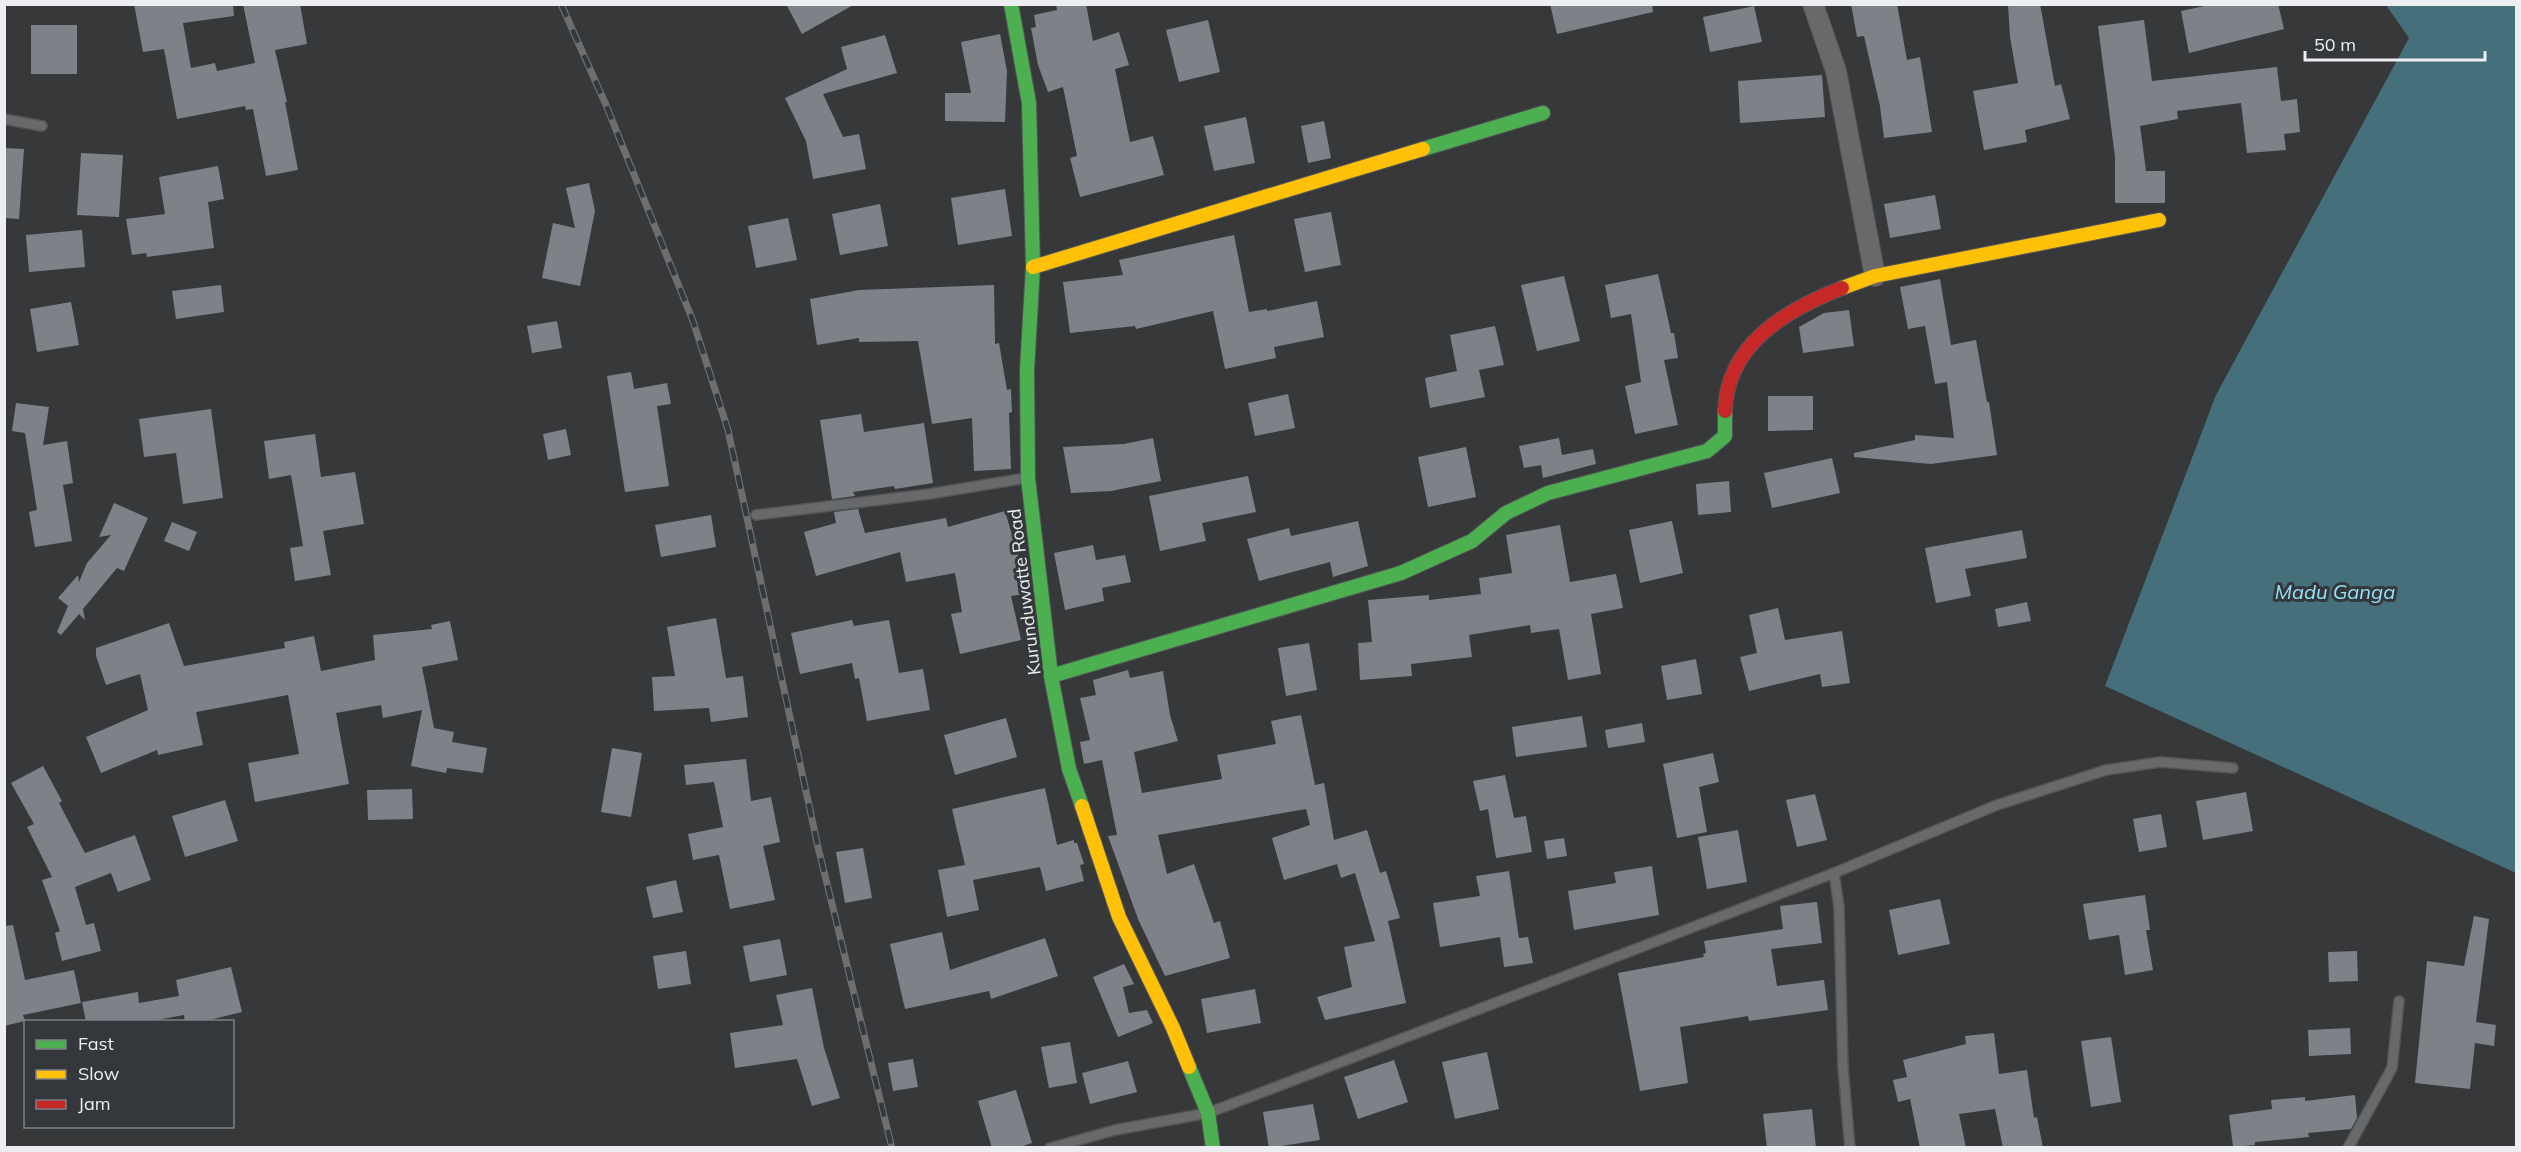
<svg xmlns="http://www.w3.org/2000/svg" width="2521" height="1152" font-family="Mulish,sans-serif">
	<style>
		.water { fill: #456f7a }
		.building { fill: #7d8289 }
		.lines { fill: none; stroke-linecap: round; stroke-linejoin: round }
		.lane-casing { stroke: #545557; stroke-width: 12 }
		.street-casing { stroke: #545557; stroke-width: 22 }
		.fast-casing { stroke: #545557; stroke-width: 16 }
		.slow-casing { stroke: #545557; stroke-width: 16 }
		.jam-casing { stroke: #545557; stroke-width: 16 }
		.lane { stroke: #68696b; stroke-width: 9 }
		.street { stroke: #68696b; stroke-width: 20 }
		.fast { stroke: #4caf50; stroke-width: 14 }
		.slow { stroke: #ffc107; stroke-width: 14 }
		.jam { stroke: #c62828; stroke-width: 14 }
		.rail-casing { stroke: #6c6e6f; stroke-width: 7 }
		.rail { stroke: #34373c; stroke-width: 4.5; stroke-dasharray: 14; stroke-linecap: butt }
		.labels { text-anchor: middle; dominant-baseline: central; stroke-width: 6; stroke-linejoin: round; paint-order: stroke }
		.street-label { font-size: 18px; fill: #eceef1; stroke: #34373c }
		.water-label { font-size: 20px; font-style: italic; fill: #94e3f9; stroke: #34373c }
	</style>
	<rect width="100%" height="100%" fill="#36383a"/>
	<path class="water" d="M 2386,5 L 2516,5 L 2516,873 L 2105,686 L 2216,395 L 2409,38 Z"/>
	<g class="building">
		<path d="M 134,4 L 233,4 L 234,16 L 183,23 L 191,68 L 215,63 L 217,71 L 255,63 L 243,4 L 300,4 L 307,44 L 275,50 L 287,102 L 285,102 L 298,170 L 266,176 L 253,109 L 246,110 L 245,106 L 177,119 L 164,49 L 143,52 Z"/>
		<path d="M 786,4 L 855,4 L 802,34 Z"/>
		<path d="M 1056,4 L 1086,4 L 1093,41 L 1119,32 L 1129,65 L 1115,69 L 1130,142 L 1153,136 L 1164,175 L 1080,197 L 1070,158 L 1077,156 L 1063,87 L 1048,92 L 1038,65 L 1031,28 L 1036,27 L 1034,15 L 1057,10 Z"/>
		<path d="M 1550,4 L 1652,4 L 1653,12 L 1557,34 Z"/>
		<path d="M 1851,4 L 1897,4 L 1907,60 L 1920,57 L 1932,132 L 1884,138 L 1880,106 L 1864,36 L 1857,37 Z"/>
		<path d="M 2008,4 L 2040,4 L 2055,86 L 2061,84 L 2070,119 L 2025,130 L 2027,142 L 1984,150 L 1973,91 L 2018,83 L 2010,37 Z"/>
		<path d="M 2214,4 L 2278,4 L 2284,29 L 2189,53 L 2181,11 Z"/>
		<path d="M 1754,6 L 1762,42 L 1710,52 L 1703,17 Z"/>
		<path d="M 1208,20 L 1220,72 L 1179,82 L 1166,30 Z"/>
		<path d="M 2144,20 L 2152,81 L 2277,67 L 2281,101 L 2297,99 L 2300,132 L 2284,134 L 2286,150 L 2247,153 L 2241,103 L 2177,111 L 2178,119 L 2140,126 L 2146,171 L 2165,171 L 2165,203 L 2115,203 L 2115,157 L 2098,26 Z"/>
		<rect x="31" y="25" width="46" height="49"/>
		<path d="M 1000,34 L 1007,71 L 1005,122 L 945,121 L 945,93 L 971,93 L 961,42 Z"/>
		<path d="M 885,35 L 897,73 L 823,94 L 843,137 L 859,134 L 866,169 L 813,179 L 806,141 L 785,98 L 847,69 L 841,47 Z"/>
		<path d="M 1822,75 L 1825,117 L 1740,123 L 1738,81 Z"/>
		<path d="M 1246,117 L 1255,163 L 1214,171 L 1204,126 Z"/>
		<path d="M 1324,121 L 1331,158 L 1308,163 L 1301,126 Z"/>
		<path d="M 4,148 L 24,149 L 19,219 L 4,218 Z"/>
		<path d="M 81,153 L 123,155 L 119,217 L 77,215 Z"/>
		<path d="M 218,166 L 224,199 L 208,202 L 214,248 L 147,257 L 146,253 L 132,255 L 126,219 L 165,214 L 159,177 Z"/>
		<path d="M 589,183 L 595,211 L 580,286 L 542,278 L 553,223 L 575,228 L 566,188 Z"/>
		<path d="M 1005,189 L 1012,236 L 958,245 L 951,198 Z"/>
		<path d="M 1935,195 L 1941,229 L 1890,238 L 1884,204 Z"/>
		<path d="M 880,204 L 888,246 L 840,255 L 832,214 Z"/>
		<path d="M 1331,212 L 1341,265 L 1305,272 L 1294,219 Z"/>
		<path d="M 788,218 L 797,260 L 756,268 L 748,226 Z"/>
		<path d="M 82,230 L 85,267 L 29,272 L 26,235 Z"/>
		<path d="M 1234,235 L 1249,312 L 1267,309 L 1267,311 L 1317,301 L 1324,337 L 1274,347 L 1276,358 L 1225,369 L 1213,311 L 1136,329 L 1135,326 L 1070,333 L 1063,282 L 1123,275 L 1119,260 Z"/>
		<path d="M 1658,274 L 1671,333 L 1674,333 L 1678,358 L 1664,360 L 1678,425 L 1635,434 L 1625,386 L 1641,382 L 1631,314 L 1611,318 L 1605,285 Z"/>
		<path d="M 1564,276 L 1580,341 L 1537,351 L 1521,285 Z"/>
		<path d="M 1940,279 L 1951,345 L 1976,340 L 1987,402 L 1989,402 L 1997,455 L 1931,464 L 1854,457 L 1854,453 L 1915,440 L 1915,435 L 1954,438 L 1947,382 L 1935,384 L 1925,326 L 1908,329 L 1900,287 Z"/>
		<path d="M 221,285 L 224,312 L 176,319 L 172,291 Z"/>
		<path d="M 994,285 L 995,344 L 999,343 L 1007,390 L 1011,389 L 1011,393 L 1012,412 L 1009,413 L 1011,469 L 974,471 L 972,418 L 932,424 L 918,341 L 859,342 L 859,338 L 817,345 L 810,299 L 859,290 Z"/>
		<path d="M 71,302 L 79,345 L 37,352 L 30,309 Z"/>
		<path d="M 1849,310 L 1854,346 L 1803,353 L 1799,327 L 1824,313 Z"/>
		<path d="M 557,321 L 562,348 L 532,353 L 527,326 Z"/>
		<path d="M 1495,326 L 1504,365 L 1479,370 L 1485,397 L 1430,408 L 1425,378 L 1457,371 L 1450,335 Z"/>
		<path d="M 631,372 L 634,389 L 667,383 L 671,404 L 657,406 L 669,486 L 625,492 L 607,376 Z"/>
		<path d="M 1288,394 L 1295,428 L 1255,436 L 1248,403 Z"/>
		<path d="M 1768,396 L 1813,396 L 1813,430 L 1768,431 Z"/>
		<path d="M 16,403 L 49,407 L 43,445 L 67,441 L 73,483 L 63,485 L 72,541 L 35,547 L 29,512 L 37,510 L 25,433 L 12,431 Z"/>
		<path d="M 211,409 L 223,498 L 183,504 L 176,453 L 144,457 L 139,419 Z"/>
		<path d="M 861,414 L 864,432 L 924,423 L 933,483 L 895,489 L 894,486 L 853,492 L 855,496 L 832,499 L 820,420 Z"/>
		<path d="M 566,429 L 571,455 L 548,460 L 543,434 Z"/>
		<path d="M 315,434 L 321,477 L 355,472 L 364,524 L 323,531 L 331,575 L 295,581 L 290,548 L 303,546 L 291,475 L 269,479 L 264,441 Z"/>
		<path d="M 1153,438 L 1161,481 L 1111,491 L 1071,493 L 1063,447 L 1124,444 Z"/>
		<path d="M 1559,438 L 1562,455 L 1593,449 L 1596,464 L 1543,478 L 1541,465 L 1524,468 L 1519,446 Z"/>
		<path d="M 1466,447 L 1476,497 L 1428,507 L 1418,457 Z"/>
		<path d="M 1832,458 L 1840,493 L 1772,508 L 1764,473 Z"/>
		<path d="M 1248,476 L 1256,512 L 1202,523 L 1206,541 L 1160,551 L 1149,496 Z"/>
		<path d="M 1729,481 L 1731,512 L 1698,515 L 1696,484 Z"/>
		<path d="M 114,503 L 148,518 L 124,571 L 117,568 L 83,609 L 85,620 L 79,614 L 61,635 L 57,632 L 68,606 L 58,598 L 78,575 L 79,582 L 87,563 L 111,535 L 99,537 Z"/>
		<path d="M 858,509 L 865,533 L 946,518 L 948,527 L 1005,511 L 1024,576 L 1026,594 L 1011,596 L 1021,640 L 960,654 L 951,614 L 962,612 L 955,573 L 906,582 L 900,552 L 816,576 L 804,532 L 836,523 L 834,512 Z"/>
		<path d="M 711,515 L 716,547 L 661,557 L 655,525 Z"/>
		<path d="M 1358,521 L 1368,566 L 1333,577 L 1330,562 L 1259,581 L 1247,539 L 1289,528 L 1291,536 Z"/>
		<path d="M 1672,521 L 1683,573 L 1640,583 L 1629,530 Z"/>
		<path d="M 172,522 L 197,532 L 189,551 L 164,541 Z"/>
		<path d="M 1560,525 L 1570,582 L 1616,574 L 1623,608 L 1591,614 L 1601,674 L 1568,680 L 1559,629 L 1531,633 L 1530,625 L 1469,635 L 1472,657 L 1411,664 L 1412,676 L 1360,680 L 1358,643 L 1372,642 L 1368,600 L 1429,595 L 1429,600 L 1481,594 L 1479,578 L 1512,573 L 1506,535 Z"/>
		<path d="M 2022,530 L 2027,558 L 1965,569 L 1971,596 L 1936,603 L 1925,548 Z"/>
		<path d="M 1093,545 L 1096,560 L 1125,555 L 1131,582 L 1102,588 L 1104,601 L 1065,610 L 1054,553 Z"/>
		<path d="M 2027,602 L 2031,621 L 1998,627 L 1995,609 Z"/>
		<path d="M 1778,608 L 1785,640 L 1842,631 L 1850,683 L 1822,687 L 1820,674 L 1749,691 L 1740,657 L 1757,653 L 1749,615 Z"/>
		<path d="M 716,618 L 726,678 L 743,676 L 748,717 L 711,722 L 709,708 L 654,711 L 652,677 L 675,676 L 667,627 Z"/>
		<path d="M 852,620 L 854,626 L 889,620 L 899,673 L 923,669 L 930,710 L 867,721 L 859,678 L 855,679 L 852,663 L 800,674 L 791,633 Z"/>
		<path d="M 450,621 L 458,660 L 422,667 L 434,728 L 454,732 L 452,742 L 487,748 L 483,773 L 447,768 L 446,773 L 411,766 L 422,710 L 383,718 L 381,705 L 336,713 L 349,784 L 255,802 L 248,763 L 299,754 L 288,695 L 196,712 L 203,745 L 158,755 L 157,750 L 101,773 L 86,737 L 148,710 L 140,674 L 106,685 L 96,656 L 96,648 L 169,623 L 184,666 L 285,648 L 284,642 L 314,636 L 321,671 L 375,660 L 373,635 L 432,629 L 431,625 Z"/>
		<path d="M 1309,643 L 1317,690 L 1286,696 L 1278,648 Z"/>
		<path d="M 1696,659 L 1702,694 L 1667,700 L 1661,666 Z"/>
		<path d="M 1128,670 L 1130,678 L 1163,671 L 1170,715 L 1178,741 L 1134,752 L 1142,793 L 1222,779 L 1217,755 L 1276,744 L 1271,721 L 1301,715 L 1315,785 L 1324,783 L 1334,840 L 1367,830 L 1380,873 L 1386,871 L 1400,918 L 1388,921 L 1406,1003 L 1325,1020 L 1317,997 L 1352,987 L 1344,947 L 1375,941 L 1355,873 L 1341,878 L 1337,864 L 1284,880 L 1272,838 L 1310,825 L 1306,809 L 1158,835 L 1167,874 L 1194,864 L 1214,923 L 1220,921 L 1230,958 L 1165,976 L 1138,919 L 1108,836 L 1117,835 L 1102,760 L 1084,764 L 1080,742 L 1090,740 L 1080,698 L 1096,695 L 1093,680 Z"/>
		<path d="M 1582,716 L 1587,747 L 1516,757 L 1512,727 Z"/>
		<path d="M 1006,718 L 1017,757 L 955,775 L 944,735 Z"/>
		<path d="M 1642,723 L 1645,742 L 1608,748 L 1605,730 Z"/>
		<path d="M 612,748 L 642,753 L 631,817 L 601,812 Z"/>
		<path d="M 1713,753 L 1719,782 L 1699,787 L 1707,832 L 1677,838 L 1663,764 Z"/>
		<path d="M 746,759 L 751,801 L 771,797 L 780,842 L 763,846 L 775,900 L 730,909 L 719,855 L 693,860 L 688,834 L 723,827 L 714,782 L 686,785 L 684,765 Z"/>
		<path d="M 43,766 L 62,801 L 59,803 L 85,853 L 135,835 L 151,880 L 118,892 L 111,873 L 75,887 L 86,925 L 94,923 L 101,951 L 62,961 L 55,933 L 60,931 L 42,880 L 52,877 L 27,827 L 34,824 L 11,783 Z"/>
		<path d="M 1505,775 L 1514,818 L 1526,816 L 1532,852 L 1496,858 L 1488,809 L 1480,811 L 1473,781 Z"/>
		<path d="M 1045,788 L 1057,845 L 1074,840 L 1074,843 L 1077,843 L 1084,864 L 1080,865 L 1084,881 L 1046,891 L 1040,867 L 973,880 L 979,910 L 947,917 L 938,870 L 965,865 L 952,809 Z"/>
		<path d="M 412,789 L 413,819 L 368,820 L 367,790 Z"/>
		<path d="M 2246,792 L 2253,831 L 2203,840 L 2196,801 Z"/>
		<path d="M 1815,794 L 1827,840 L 1797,847 L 1786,800 Z"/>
		<path d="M 225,800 L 238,841 L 185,857 L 172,816 Z"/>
		<path d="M 2161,814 L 2167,847 L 2139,852 L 2133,819 Z"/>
		<path d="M 1738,830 L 1747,882 L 1707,889 L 1698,837 Z"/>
		<path d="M 1564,838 L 1567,856 L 1547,859 L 1544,841 Z"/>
		<path d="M 863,848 L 872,898 L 845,903 L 836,852 Z"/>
		<path d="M 1652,866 L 1659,915 L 1574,930 L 1568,891 L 1616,883 L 1614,872 Z"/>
		<path d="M 1509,871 L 1519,938 L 1528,937 L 1533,963 L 1504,967 L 1500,937 L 1440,947 L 1433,903 L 1480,896 L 1476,876 Z"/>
		<path d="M 676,880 L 683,912 L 653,918 L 646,887 Z"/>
		<path d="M 2145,895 L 2150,930 L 2146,930 L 2153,970 L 2125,975 L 2119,935 L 2089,940 L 2083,904 Z"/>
		<path d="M 1940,899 L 1950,944 L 1898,955 L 1889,910 Z"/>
		<path d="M 1817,902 L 1822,943 L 1771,949 L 1777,986 L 1824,980 L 1828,1010 L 1749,1021 L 1748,1016 L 1680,1027 L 1688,1083 L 1640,1091 L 1618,973 L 1704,957 L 1703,954 L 1706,953 L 1704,941 L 1783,929 L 1780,906 Z"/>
		<path d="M 2474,916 L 2489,919 L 2476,1022 L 2496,1025 L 2494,1046 L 2475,1043 L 2470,1089 L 2415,1083 L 2427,961 L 2464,966 Z"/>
		<path d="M 13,925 L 25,980 L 74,970 L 81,1003 L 23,1015 L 25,1021 L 4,1026 L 4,926 Z"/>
		<path d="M 942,932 L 950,970 L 1045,938 L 1058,976 L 991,999 L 989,991 L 905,1009 L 890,944 Z"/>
		<path d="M 780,939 L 787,975 L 750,982 L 743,946 Z"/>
		<path d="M 686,951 L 691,984 L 658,989 L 653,956 Z"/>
		<path d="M 2357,951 L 2358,981 L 2329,982 L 2328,952 Z"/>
		<path d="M 1124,964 L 1134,984 L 1123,987 L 1129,1013 L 1147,1010 L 1153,1023 L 1118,1037 L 1093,977 Z"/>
		<path d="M 231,967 L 242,1012 L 201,1022 L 185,1022 L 184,1015 L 146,1022 L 86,1022 L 82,1002 L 138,992 L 139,1003 L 179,996 L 176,980 Z"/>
		<path d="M 812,988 L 824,1048 L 840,1098 L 812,1106 L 797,1059 L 735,1068 L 730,1033 L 783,1025 L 776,995 Z"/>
		<path d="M 1255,989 L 1261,1023 L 1207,1033 L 1201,999 Z"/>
		<path d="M 2350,1028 L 2351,1054 L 2309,1056 L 2308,1030 Z"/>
		<path d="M 1994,1033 L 1999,1074 L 2027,1070 L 2034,1118 L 2037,1117 L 2043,1148 L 2003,1148 L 1995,1109 L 1959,1114 L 1966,1148 L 1920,1148 L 1910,1099 L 1898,1102 L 1893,1080 L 1907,1077 L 1903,1060 L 1966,1044 L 1965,1036 Z"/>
		<path d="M 2111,1037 L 2121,1102 L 2091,1107 L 2081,1041 Z"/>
		<path d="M 1070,1042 L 1077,1083 L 1049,1088 L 1041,1047 Z"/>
		<path d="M 1487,1052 L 1499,1109 L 1455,1119 L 1442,1062 Z"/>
		<path d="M 913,1059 L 918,1087 L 893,1091 L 888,1063 Z"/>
		<path d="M 1394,1060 L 1408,1102 L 1358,1119 L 1344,1077 Z"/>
		<path d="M 1128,1061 L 1137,1092 L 1090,1104 L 1082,1073 Z"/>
		<path d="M 1016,1090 L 1032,1143 L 1017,1148 L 992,1148 L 978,1101 Z"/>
		<path d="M 2355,1095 L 2357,1118 L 2351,1129 L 2308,1133 L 2309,1137 L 2255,1142 L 2255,1145 L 2233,1147 L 2229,1115 L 2272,1109 L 2271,1100 L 2305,1097 L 2305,1101 Z"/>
		<path d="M 1313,1104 L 1320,1140 L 1269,1148 L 1263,1112 Z"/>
		<path d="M 1812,1109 L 1816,1148 L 1767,1148 L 1763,1114 Z"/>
	</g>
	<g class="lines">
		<g class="lane-casing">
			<g id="lane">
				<path d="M 4,119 L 42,126"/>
				<path d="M 756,515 L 929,494 L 1026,478"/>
				<path d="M 1834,873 L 1839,907 L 1843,1067 L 1850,1148"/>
				<path d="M 1050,1148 L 1115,1130 L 1208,1113 L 1834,873 L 1997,805 L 2106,770 L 2160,762 L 2233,768"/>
				<path d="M 2348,1148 L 2392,1068 L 2399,1001"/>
			</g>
		</g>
		<g class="street-casing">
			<path id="street" d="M 1813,4 L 1836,71 L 1875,276"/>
		</g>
		<g class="fast-casing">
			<g id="fast">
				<path d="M 1011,4 L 1029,103 L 1033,267 L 1027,370 L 1028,478 L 1051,676 L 1069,769 L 1082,806"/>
				<path d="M 1423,149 L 1543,113"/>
				<path d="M 1051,676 L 1401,573 L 1472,541 L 1506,513 L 1548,493 L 1707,451 L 1725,436 L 1725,411"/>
				<path d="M 1189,1067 L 1208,1113 L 1213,1148"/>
			</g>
		</g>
		<g class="slow-casing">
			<g id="slow">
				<path d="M 1033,267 L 1423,149"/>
				<path d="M 1842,288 L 1875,276 L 2159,220"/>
				<path d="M 1082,806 L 1119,917 L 1173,1028 L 1189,1067"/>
			</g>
		</g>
		<g class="jam-casing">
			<path id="jam" d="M 1725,411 C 1727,344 1786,310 1842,288"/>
		</g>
		<use href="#lane" class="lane"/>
		<use href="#street" class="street"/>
		<use href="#fast" class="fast"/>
		<use href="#slow" class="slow"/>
		<use href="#jam" class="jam"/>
		<g class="rail-casing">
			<path id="rail" d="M 561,4 L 606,105 L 693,321 L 728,430 L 818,847 L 892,1148"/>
		</g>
		<use href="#rail" class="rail"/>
	</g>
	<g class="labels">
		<g class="street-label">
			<text transform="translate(1024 592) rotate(-97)">Kurunduwatte Road</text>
		</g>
		<g class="water-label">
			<text x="2335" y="591">Madu Ganga</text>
		</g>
	</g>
	<rect width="2521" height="1152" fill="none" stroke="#eceef1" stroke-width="12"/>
	<rect x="24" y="1020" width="210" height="108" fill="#34373c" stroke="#7e8084" stroke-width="1.5"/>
	<rect x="36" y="1040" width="30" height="9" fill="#4caf50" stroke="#7e8084" stroke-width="1.5"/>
	<text x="78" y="1050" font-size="18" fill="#eceef1">Fast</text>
	<rect x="36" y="1070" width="30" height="9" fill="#ffc107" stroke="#7e8084" stroke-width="1.5"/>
	<text x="78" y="1080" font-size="18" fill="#eceef1">Slow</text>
	<rect x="36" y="1100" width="30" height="9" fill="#c62828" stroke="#7e8084" stroke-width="1.5"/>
	<text x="78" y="1110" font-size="18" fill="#eceef1">Jam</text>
	<path d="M2305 51v9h180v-9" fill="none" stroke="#eceef1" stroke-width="3"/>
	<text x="2314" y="51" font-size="18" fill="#eceef1" stroke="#34373c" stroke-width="4.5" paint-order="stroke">50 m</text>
</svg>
